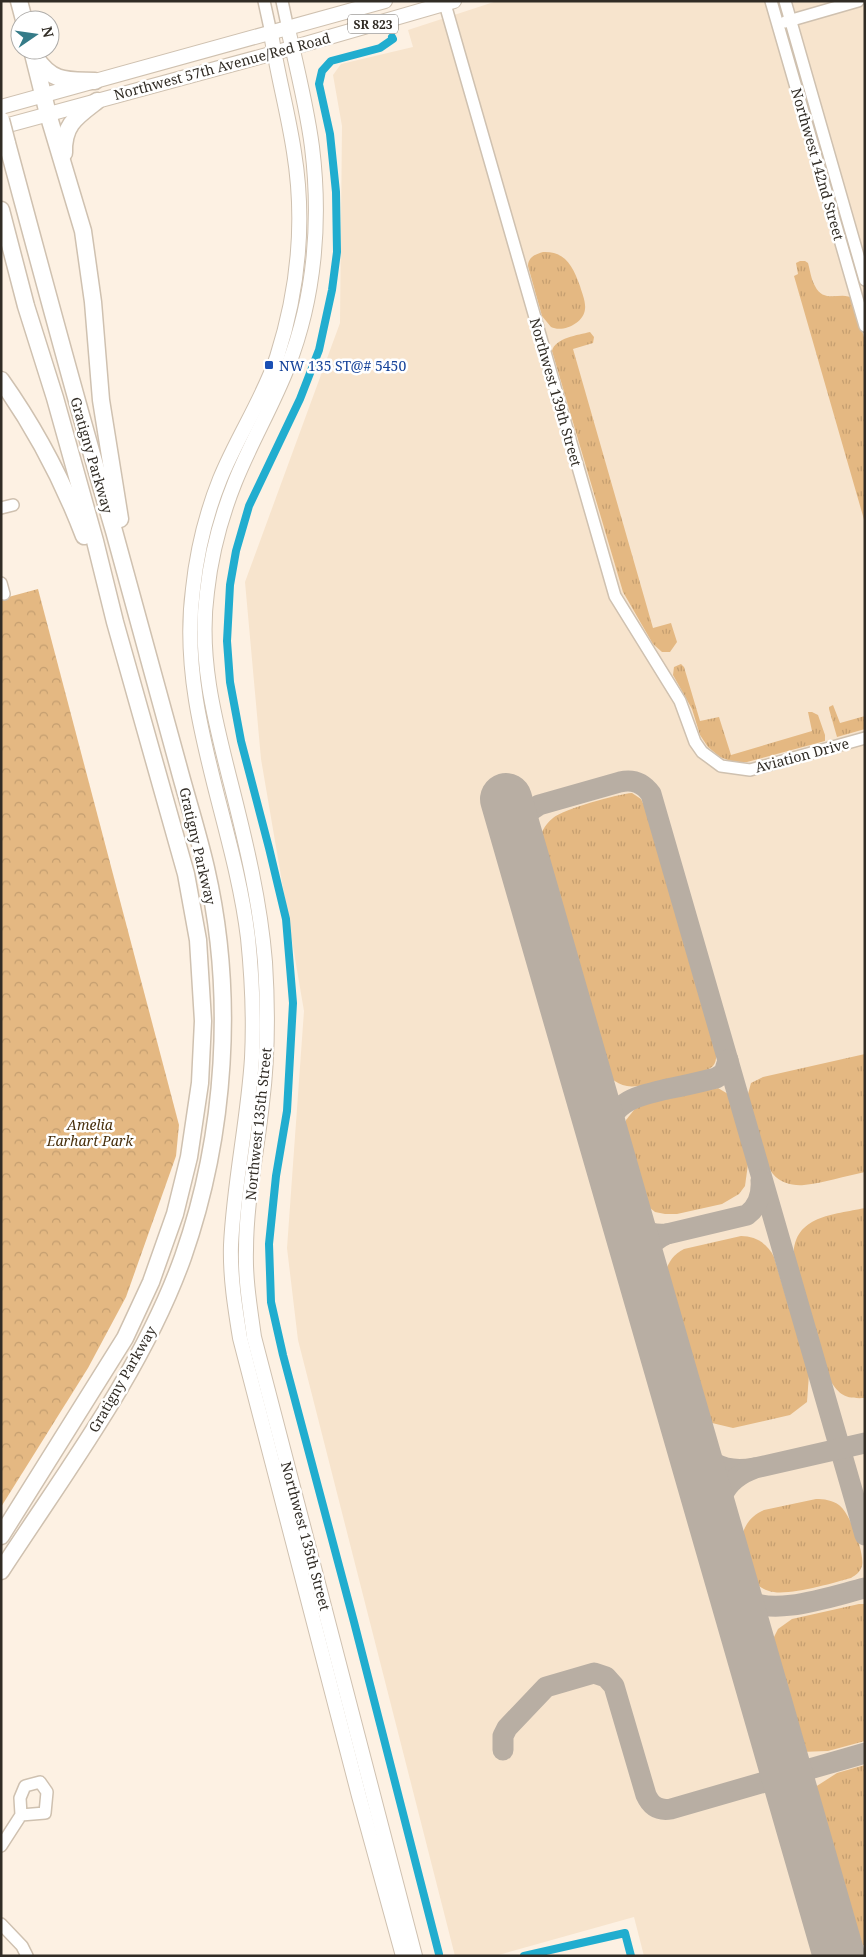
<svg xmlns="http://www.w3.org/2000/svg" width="866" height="1957" font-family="'Noto Serif',serif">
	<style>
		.built { fill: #f7e4cd }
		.grass { fill: url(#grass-tufts) }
		.park { fill: url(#park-crowns) }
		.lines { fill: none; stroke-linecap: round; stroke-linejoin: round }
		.canal { stroke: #21adcf; stroke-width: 8 }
		.taxiway { stroke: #b8aea3; stroke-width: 21 }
		.runway { stroke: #b8aea3; stroke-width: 52 }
		.minor-casing { stroke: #cfc1b0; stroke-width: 14 }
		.major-casing { stroke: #cfc1b0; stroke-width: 16 }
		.highway-casing { stroke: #cfc1b0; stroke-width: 19 }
		.minor { stroke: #fff; stroke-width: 11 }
		.major { stroke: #fff; stroke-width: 14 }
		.highway { stroke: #fff; stroke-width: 16 }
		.highway-bridge-casing { stroke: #cfc1b0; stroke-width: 19; stroke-linecap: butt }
		.highway-bridge { stroke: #fff; stroke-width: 16 }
		.transit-dot { fill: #1a4fb4; stroke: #fff; stroke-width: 2 }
		.labels { text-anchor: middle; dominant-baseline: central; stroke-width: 5; stroke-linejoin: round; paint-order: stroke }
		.shield { fill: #fff; stroke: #6f6b66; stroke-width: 1 }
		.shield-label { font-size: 12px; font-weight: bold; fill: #312c25 }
		.street-label { font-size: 14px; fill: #312c25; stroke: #fff }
		.transit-label { font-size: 14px; fill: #164399; stroke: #fff; text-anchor: start }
		.park-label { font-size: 14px; font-style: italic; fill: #48300d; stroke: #fff }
	</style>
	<defs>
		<pattern id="grass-tufts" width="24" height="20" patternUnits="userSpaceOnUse" patternTransform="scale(1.25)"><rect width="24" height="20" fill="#e4b882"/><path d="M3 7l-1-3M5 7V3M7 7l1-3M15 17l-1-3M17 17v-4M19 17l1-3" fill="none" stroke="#c49e70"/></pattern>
		<pattern id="park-crowns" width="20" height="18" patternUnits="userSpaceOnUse" patternTransform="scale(1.25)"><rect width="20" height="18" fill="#e4b882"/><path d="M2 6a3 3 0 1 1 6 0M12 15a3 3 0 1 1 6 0" fill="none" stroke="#c49e70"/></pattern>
	</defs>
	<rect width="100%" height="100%" fill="#fdf1e3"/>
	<path class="built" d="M 497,1 L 865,1 L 865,1956 L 644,1956 L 634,1917 L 495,1956 L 455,1956 L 298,1340 L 287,1248 L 304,1011 L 261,759 L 245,582 L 340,323 L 342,126 L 333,75 L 341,64 L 413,47 L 408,30 Z"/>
	<g class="grass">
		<path d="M 543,252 C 566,251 573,267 580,286 C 582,293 586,302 585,309 C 584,323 563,333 551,327 L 542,316 L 528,266 C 528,257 536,254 543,252 Z"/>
		<path d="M 800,261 L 805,261 L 808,263 C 810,270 811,279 815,286 C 824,305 843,290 853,299 L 865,341 L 865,523 L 794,276 L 798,274 L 796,263 Z"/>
		<path d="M 590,332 L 594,337 L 593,343 L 573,349 L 653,628 L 671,623 L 677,642 L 670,652 L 662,652 L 653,644 L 623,592 L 552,351 C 555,338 578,335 590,332 Z"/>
		<path d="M 681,664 L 684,667 L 700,721 L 719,717 L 731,755 L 812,731 L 808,712 L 812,712 L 818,715 L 825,735 L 825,741 L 747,762 L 733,762 L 720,757 L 708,747 L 700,735 L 692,709 L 673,675 L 674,667 Z"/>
		<path d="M 833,705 L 840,723 L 865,716 L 865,729 L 837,737 L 829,709 L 829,707 Z"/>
		<path d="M 632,793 L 641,799 L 646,810 L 716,1051 C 716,1056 717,1061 713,1066 C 705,1075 639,1089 627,1086 C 615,1084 606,1075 600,1065 L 539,845 C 540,834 544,825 553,818 C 563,809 618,794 632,793 Z"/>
		<path d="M 865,1054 L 865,1172 C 845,1176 824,1183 804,1185 C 793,1186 780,1183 773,1174 C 762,1161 754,1118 748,1100 L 748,1094 L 751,1083 L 763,1077 Z"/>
		<path d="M 718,1088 L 728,1094 L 748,1164 L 745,1186 L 739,1194 L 722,1204 L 677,1214 L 665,1214 L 655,1212 L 644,1203 L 637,1192 L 622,1140 L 626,1120 L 634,1110 L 646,1103 Z"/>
		<path d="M 865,1208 L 865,1398 C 844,1399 839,1395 828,1377 L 794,1261 C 790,1216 832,1215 865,1208 Z"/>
		<path d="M 741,1236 C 756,1236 768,1244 774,1257 L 809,1374 L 807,1402 L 790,1415 L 733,1428 L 712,1423 L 701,1411 L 664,1285 C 664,1269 670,1256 684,1249 Z"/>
		<path d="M 816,1499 C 824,1499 832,1500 839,1505 C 850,1513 865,1554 862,1566 C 860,1572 856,1575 851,1578 C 833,1583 786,1597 769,1591 C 736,1581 728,1525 764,1510 Z"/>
		<path d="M 859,1604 L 865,1604 L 865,1741 L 828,1751 L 800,1752 L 796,1745 L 772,1660 L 774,1637 L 778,1629 L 792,1619 Z"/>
		<path d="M 865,1765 L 865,1946 L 858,1942 L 849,1930 L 809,1791 L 837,1773 Z"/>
	</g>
	<path class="park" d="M 38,589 L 179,1125 L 176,1156 L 126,1297 L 88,1368 L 1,1507 L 1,599 Z"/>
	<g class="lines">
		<g class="canal">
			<path d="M 392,37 L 393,39 L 380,48 L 331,61 L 322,71 L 319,84 L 330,134 L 336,192 L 337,252 L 332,290 L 319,350 L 300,399 L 249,506 L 236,551 L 230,585 L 227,641 L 230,682 L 241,741 L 269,848 L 286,919 L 293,1003 L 287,1111 L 276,1176 L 269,1244 L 271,1302 L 283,1355 L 354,1622 L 439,1954"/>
			<path d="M 524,1956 L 625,1933 L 631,1956"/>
		</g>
		<g class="taxiway">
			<path d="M 514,828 L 530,811 L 539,805 L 620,782 C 633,779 643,783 651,794 L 865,1535"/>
			<path d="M 605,1140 C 609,1102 634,1097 667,1089 C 683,1086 700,1082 716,1078 L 724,1073 L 728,1060"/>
			<path d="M 624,1208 C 634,1227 645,1236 667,1234"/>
			<path d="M 643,1275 C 642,1255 649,1242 667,1234 L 747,1215 C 758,1207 762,1193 761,1180"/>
			<path d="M 688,1431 C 703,1461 721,1474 754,1468"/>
			<path d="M 719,1538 C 714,1506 721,1480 755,1468 L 865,1443"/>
			<path d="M 732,1582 C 735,1588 737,1594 743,1598 C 772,1618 832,1596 865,1588"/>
			<path d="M 503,1750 L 503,1736 L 507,1728 L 546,1687 L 594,1673 L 606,1677 L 614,1686 L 646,1795 C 651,1806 659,1811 671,1809 L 865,1753"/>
			<path d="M 837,1949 L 842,1956"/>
		</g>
		<path class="runway" d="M 506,799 L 839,1956"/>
		<g class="minor-casing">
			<g id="minor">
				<path d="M 264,1 L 271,33"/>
				<path d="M 282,1 L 288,29"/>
				<path d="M 771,1 L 865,326"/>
				<path d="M 785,1 L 865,280"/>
				<path d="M 445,4 L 615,596 L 680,701 L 695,742 L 702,752 L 721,766 L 750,770 L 865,738"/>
				<path d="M 785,22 L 858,1"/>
				<path d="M 1,508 L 13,505"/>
				<path d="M 1,583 L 4,594"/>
				<path d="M 1,1846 L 21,1815 L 20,1798 L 25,1786 L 40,1782 L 47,1792 L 45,1813 L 21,1815"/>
				<path d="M 1,1924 L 22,1946 L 27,1956"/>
			</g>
		</g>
		<g class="major-casing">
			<g id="major">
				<path d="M 288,29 C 297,68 307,108 312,147 C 321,220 315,297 288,366 C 273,405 251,442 235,482 C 221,517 211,555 207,592 C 198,658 215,721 231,784 C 246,843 260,901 265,962 C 268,1009 268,1056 262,1103 C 257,1152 246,1201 246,1250 C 245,1279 250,1308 254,1337 L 415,1956"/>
				<path d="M 271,33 C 277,73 288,112 294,152 C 305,220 298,291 277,357 C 263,399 237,437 220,479 C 206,514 197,551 193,589 C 177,708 234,821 248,938 C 252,977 254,1018 252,1058 C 248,1121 234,1182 231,1245 C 230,1276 235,1307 240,1338 L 359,1796 L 403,1956"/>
				<path d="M 1,107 L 385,1"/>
				<path d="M 1,127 L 274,53 L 454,1"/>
			</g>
		</g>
		<g class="highway-casing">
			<g id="highway">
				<path d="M 19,1 L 24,20"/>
				<path d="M 32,50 L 48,114 L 83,231 L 93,302 L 101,400 L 120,519"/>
				<path d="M 36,58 C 53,83 67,80 95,81"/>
				<path d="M 64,153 C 63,125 76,117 97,101"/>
				<path d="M 1,210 L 26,306 L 55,398 L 95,541 L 115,622 L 186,874 L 198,940 L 203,1021 L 200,1083 L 189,1157 L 175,1214 L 151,1282 L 125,1338 L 1,1536"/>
				<path d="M 1,380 C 35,428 63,481 84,536"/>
				<path d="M 1,1571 C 66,1471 143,1369 183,1257 C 226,1134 235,994 206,868 C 198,833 187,799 178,765 C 157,687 136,609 114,531 C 76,402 42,273 7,143"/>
			</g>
		</g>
		<use href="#minor" class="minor"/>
		<use href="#major" class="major"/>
		<use href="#highway" class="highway"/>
		<g class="highway-bridge-casing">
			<path id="highway-bridge" d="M 1,120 L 7,143"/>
		</g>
		<use href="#highway-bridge" class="highway-bridge"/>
	</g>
	<rect class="transit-dot" x="264" y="360" width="10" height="10" rx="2.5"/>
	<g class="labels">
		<rect class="shield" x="348" y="14.5" width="50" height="19" rx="4"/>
		<g class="shield-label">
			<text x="373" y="24">SR 823</text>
		</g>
		<g class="street-label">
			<text transform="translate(222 66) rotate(-15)">Northwest 57th Avenue/Red Road</text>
			<text transform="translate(818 164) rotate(74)">Northwest 142nd Street</text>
			<text transform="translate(556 392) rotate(74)">Northwest 139th Street</text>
			<text transform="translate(92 455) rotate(74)">Gratigny Parkway</text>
			<text transform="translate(802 755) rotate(-15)">Aviation Drive</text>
			<text transform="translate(198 846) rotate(77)">Gratigny Parkway</text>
			<text transform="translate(258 1124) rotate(-84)">Northwest 135th Street</text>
			<text transform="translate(122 1379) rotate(-60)">Gratigny Parkway</text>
			<text transform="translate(306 1536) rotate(75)">Northwest 135th Street</text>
		</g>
		<g class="transit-label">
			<text x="279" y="365">NW 135 ST@# 5450</text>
		</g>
		<g class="park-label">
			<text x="90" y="1124">Amelia<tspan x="90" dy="16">Earhart Park</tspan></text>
		</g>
	</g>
	<rect width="866" height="1957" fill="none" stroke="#312c25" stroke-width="5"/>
	<g transform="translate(35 35) rotate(77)"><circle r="24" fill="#ffffff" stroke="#adaba8"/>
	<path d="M0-4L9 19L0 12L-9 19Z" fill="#357b88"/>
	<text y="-8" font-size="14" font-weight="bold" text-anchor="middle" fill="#312c25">N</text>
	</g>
</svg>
